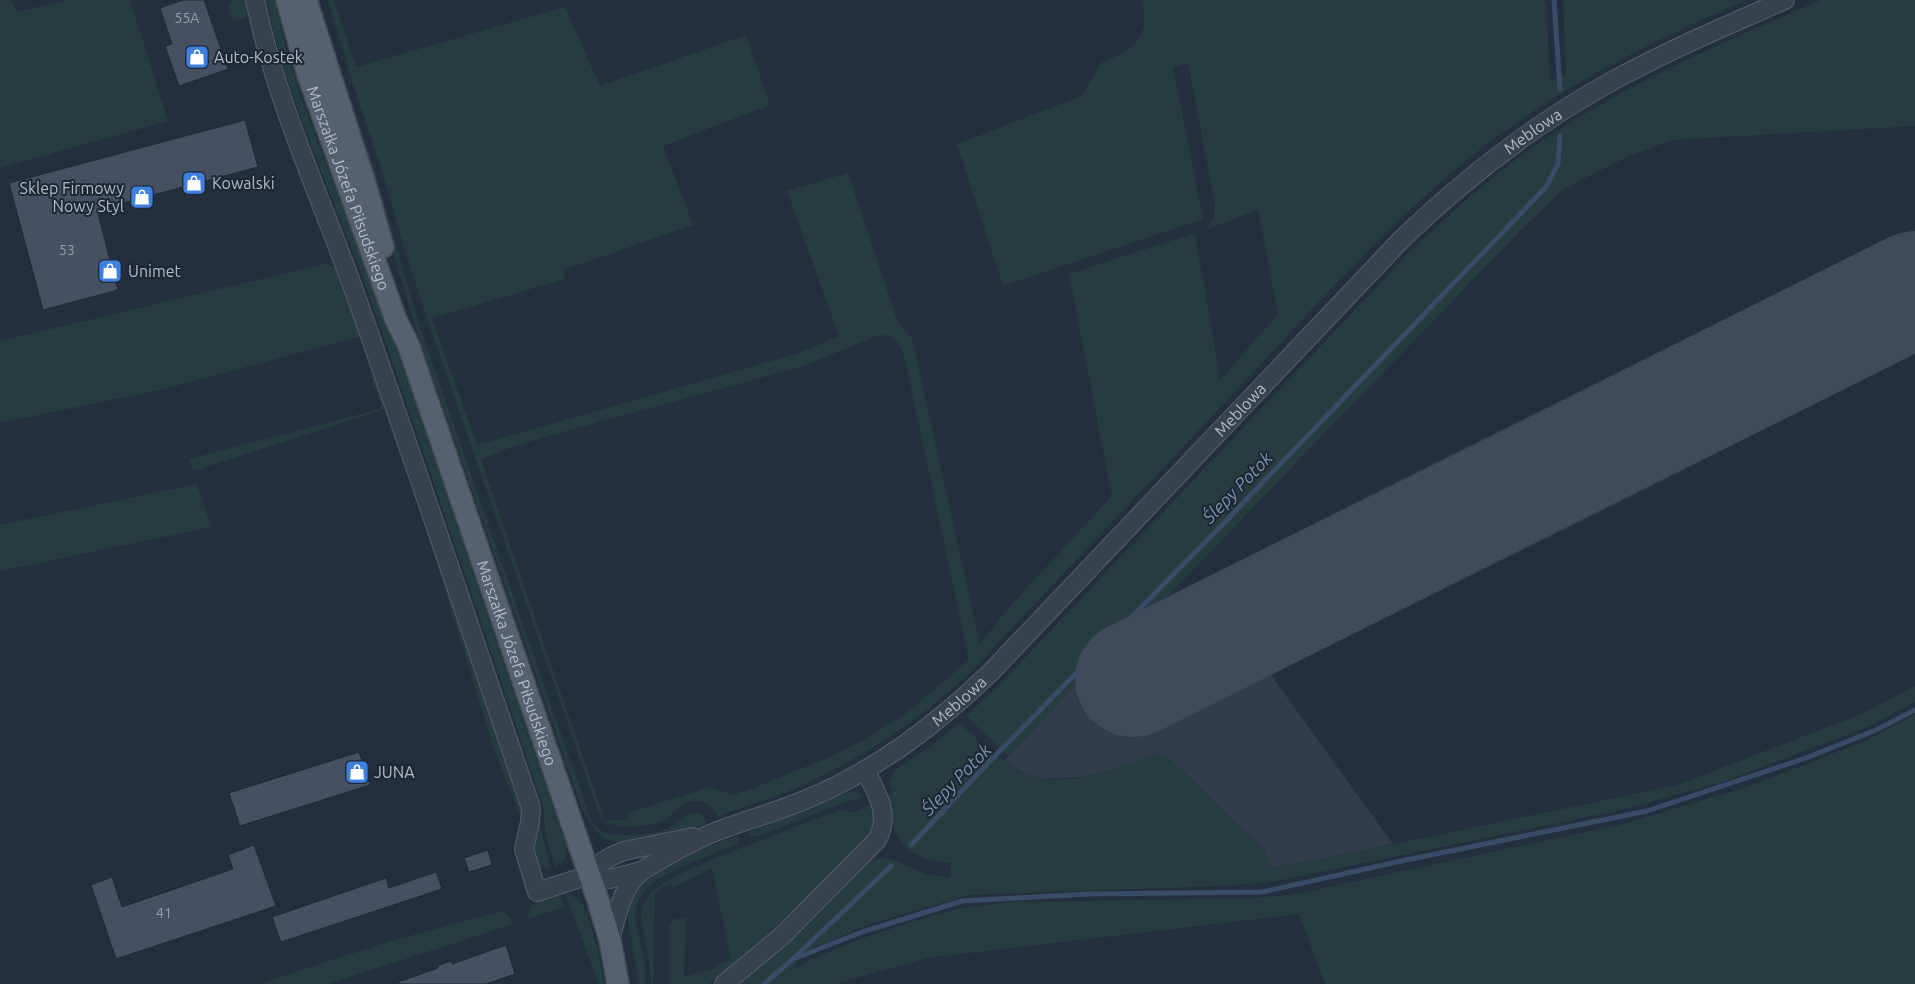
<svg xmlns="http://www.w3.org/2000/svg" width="1915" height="984" font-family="Ubuntu,sans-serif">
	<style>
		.airport { fill: #323c4b }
		.green { fill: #263c3f; fill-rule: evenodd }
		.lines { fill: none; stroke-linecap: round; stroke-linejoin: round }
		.stream { stroke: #394c67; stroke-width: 5 }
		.runway { stroke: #3f4a5a; stroke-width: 116 }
		.building { fill: #455162; stroke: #1f2835 }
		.minor-casing { stroke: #565f6c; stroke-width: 20 }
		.major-casing { stroke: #414a57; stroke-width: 24 }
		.minor { stroke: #38414e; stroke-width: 18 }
		.major { stroke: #56606e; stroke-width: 21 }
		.labels { text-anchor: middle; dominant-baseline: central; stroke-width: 4; stroke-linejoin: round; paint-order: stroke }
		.number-label { font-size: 14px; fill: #98a1af }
		.poi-label { font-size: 16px; fill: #b4bcc9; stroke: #1d2633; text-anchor: start }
		.street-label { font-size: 16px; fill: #b4bcc9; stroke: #1d2633 }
		.water-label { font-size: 18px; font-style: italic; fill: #7c92b1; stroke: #1d2633 }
	</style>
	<rect width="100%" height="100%" fill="#242f3e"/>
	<path class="airport" d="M 1915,245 L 1915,335 L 1258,657 L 1393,844 L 1342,855 L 1270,868 L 1115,769 L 1082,777 L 1043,779 L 1026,775 L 1004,761 L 1120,637 Z"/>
	<g class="green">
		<path d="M 0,0 L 11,0 L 17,12 L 67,0 L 130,0 L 168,121 L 0,168 Z"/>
		<path d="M 232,0 L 245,0 L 249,16 L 233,22 L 228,5 Z"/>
		<path d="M 266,0 L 275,0 C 288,70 315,136 341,202 C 358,244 374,287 390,330 L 567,848 L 565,859 L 555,867 L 545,830 L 543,807 C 485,634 427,460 366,287 C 332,192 287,100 266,0 Z"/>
		<path d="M 314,0 L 319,0 L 339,69 L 375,171 L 419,324 L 592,823 C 596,827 599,830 604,832 C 619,837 653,835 667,829 C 677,824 686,812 698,813 C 704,814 705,819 706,824 L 629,844 L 611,841 L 602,837 L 595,830 L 583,812 L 415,326 L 375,191 Z"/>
		<path d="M 328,0 L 334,0 L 356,67 L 565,7 L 600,86 L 746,35 L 770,105 L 663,146 L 693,225 L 563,270 L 565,279 L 432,318 L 477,445 L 799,353 L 839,336 L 787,191 L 848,173 L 898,323 L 912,338 L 980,644 L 1010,606 L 1112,496 L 1069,274 L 1195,233 L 1220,380 L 1278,314 L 1258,210 L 1207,229 L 1214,217 L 1215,204 L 1188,63 L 1173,67 L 1203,219 L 1003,286 L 957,144 L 1081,96 L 1102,62 C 1134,52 1151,36 1142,0 L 1546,0 L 1550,81 L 1566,74 L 1563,0 L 1747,0 C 1657,39 1570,82 1491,141 C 1401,209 1325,296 1248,378 C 1155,477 1061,576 968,675 C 917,721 862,759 799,787 C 773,798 746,806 720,816 L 720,818 C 714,811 708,802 699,801 C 684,800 676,812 665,819 C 655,826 623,829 611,824 C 606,823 603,819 599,814 L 427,319 L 400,234 L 389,193 L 352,81 ZM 888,335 C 899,341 902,348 905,359 L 969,660 L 904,715 L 863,740 L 827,758 L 754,788 L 733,795 L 710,787 L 628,813 L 629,820 L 605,821 L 481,460 L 509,448 L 548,436 L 804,366 L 876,336 Z"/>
		<path d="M 1821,0 L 1915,0 L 1915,126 L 1672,140 L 1627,157 L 1562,190 L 1519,232 L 1135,630 L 1120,637 L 1009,757 L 966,716 L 1004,680 L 1406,256 C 1455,208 1507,162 1565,126 C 1645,75 1734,38 1821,0 Z"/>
		<path d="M 324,264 L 331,265 L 337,270 L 362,336 L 164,389 L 0,423 L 0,341 Z"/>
		<path d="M 375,376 L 386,409 L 193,471 L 189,459 L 380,409 L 381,405 L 371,377 Z"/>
		<path d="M 197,484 L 211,527 L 0,571 L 0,525 Z"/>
		<path d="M 417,499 L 522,806 L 522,815 L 519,813 L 494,749 Z"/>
		<path d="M 1915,686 L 1915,702 L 1870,726 L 1723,782 L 1616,811 L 1272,882 L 1221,886 L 969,895 L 870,924 L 812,948 L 789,971 L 810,960 L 858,940 L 910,922 L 957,909 L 1009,902 L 1255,898 L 1296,894 L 1619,825 L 1750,786 L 1870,739 L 1915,714 L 1915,984 L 1325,984 L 1299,914 L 927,958 L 835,984 L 736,984 L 773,955 L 865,864 C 887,852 895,862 916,870 C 927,875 939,877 951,877 L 951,863 C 925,862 901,852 893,825 C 890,815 891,805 887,795 L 893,793 L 889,782 L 894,771 L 936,742 L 958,723 L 974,735 L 979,744 L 981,743 C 995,751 1005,764 1018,771 C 1057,794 1119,767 1157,753 L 1167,756 L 1265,850 L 1270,868 L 1342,855 L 1677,785 L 1864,713 Z"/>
		<path d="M 847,792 L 857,792 L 864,797 L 846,802 L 756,837 L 750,835 L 749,832 L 807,810 Z"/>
		<path d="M 871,804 C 876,819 872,832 863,843 L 754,948 L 709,984 L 669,984 L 670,925 L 675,919 L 686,918 L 684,977 L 713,969 L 718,965 L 731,960 L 712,868 L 672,888 L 671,884 L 662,887 L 655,895 L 653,984 L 651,984 L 649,958 L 641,918 L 643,906 L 651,892 L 670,879 L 715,858 L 839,810 L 854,812 Z"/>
		<path d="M 539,821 L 551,869 C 523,868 535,838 539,821 Z"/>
		<path d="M 739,835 L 738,844 L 680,867 L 653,882 L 643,892 L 637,904 L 635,919 L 645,964 L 645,984 L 639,984 L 627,913 L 632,897 L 642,881 L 695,852 Z"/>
		<path d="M 559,894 L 565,906 L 528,919 C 528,900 544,898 559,894 Z"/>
		<path d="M 565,894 C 570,895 575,896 579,900 C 591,911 601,966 604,984 L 599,984 Z"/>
		<path d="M 502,911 L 510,916 L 513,924 L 328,984 L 259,984 L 391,941 Z"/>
	</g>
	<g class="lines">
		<g class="stream">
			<path d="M 1554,0 L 1560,89"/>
			<path d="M 911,845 L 989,762 L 1222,525 L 1546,187 L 1558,164 L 1560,136"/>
			<path d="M 793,959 L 862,932 L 962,901 L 1090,894 L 1262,892 L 1406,860 L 1647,811 L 1806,758 L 1876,730 L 1915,710"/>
			<path d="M 764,984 L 793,959 L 891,866"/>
		</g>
		<path class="runway" d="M 1133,679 L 1915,289"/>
	</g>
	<g class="building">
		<path d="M 183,0 L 204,0 L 228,69 L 179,86 L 165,46 L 172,44 L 160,8 Z"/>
		<path d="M 245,120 L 258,167 L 97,210 L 118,290 L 43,310 L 9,183 Z"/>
		<path d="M 359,752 L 370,785 L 240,826 L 229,793 Z"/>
		<path d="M 254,845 L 276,906 L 116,959 L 91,885 L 112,877 L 122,907 L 233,869 L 228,855 Z"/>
		<path d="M 488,850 L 492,865 L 469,872 L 464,858 Z"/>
		<path d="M 436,872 L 442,889 L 281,942 L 272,917 L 386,878 L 389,888 Z"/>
		<path d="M 506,945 L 515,974 L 486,984 L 399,984 L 398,982 L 438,968 L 437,966 L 451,961 L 452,964 Z"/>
	</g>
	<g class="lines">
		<g class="minor-casing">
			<g id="minor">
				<path d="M 255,0 C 276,102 321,198 356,296 C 416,466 473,637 531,808 L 530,822 L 524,849 L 537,892 L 589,875 L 599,864 L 612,856 L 624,851 L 693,837"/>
				<path d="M 589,875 L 610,879 L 642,871"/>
				<path id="s1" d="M 610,940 C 617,916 621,886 643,870 C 664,857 687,844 710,834 C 741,821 775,813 807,799 C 877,770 936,725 991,672 L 1401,240 C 1466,177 1537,122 1616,79 C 1671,49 1728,25 1785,0"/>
				<path d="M 724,984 L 782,936 L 877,840 C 891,815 877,793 865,770"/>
			</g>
		</g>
		<g class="major-casing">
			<g id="major">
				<path id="s2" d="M 287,0 L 308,75 L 396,320 L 408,344 L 596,894 L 610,940 L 618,984"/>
				<path d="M 306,0 L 366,187 L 383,247"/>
			</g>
		</g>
		<use href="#minor" class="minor"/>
		<use href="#major" class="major"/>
	</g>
	<defs>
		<g id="shop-square" transform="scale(1.25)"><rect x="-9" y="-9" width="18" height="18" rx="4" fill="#3f7fe0" stroke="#1d2633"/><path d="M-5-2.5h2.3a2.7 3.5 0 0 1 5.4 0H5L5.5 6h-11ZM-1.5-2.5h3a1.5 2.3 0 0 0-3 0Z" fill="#fff"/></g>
	</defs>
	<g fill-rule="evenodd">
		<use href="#shop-square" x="197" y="57"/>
		<use href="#shop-square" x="194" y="183"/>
		<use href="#shop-square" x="142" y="197"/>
		<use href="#shop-square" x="110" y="271"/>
		<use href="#shop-square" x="357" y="772"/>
	</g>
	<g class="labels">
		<g class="number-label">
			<text x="187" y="18">55A</text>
			<text x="67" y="250">53</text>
			<text x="164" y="913">41</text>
		</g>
		<g class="poi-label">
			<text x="214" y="57">Auto-Kostek</text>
			<text x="212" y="183">Kowalski</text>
			<text x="124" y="188" text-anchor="end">Sklep Firmowy<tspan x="124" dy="18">Nowy Styl</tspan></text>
			<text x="128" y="271">Unimet</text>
			<text x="374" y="772">JUNA</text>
		</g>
		<g class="street-label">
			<text stroke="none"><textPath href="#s1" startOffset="1250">Meblowa</textPath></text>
			<text stroke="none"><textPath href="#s2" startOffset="198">Marszałka Józefa Piłsudskiego</textPath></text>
			<text stroke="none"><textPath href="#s1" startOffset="845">Meblowa</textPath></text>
			<text stroke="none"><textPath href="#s2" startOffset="702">Marszałka Józefa Piłsudskiego</textPath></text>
			<text stroke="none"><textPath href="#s1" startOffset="440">Meblowa</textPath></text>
		</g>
		<g class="water-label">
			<text transform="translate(1237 487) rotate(-46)">Ślepy Potok</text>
			<text transform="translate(956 779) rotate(-46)">Ślepy Potok</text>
		</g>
	</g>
</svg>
